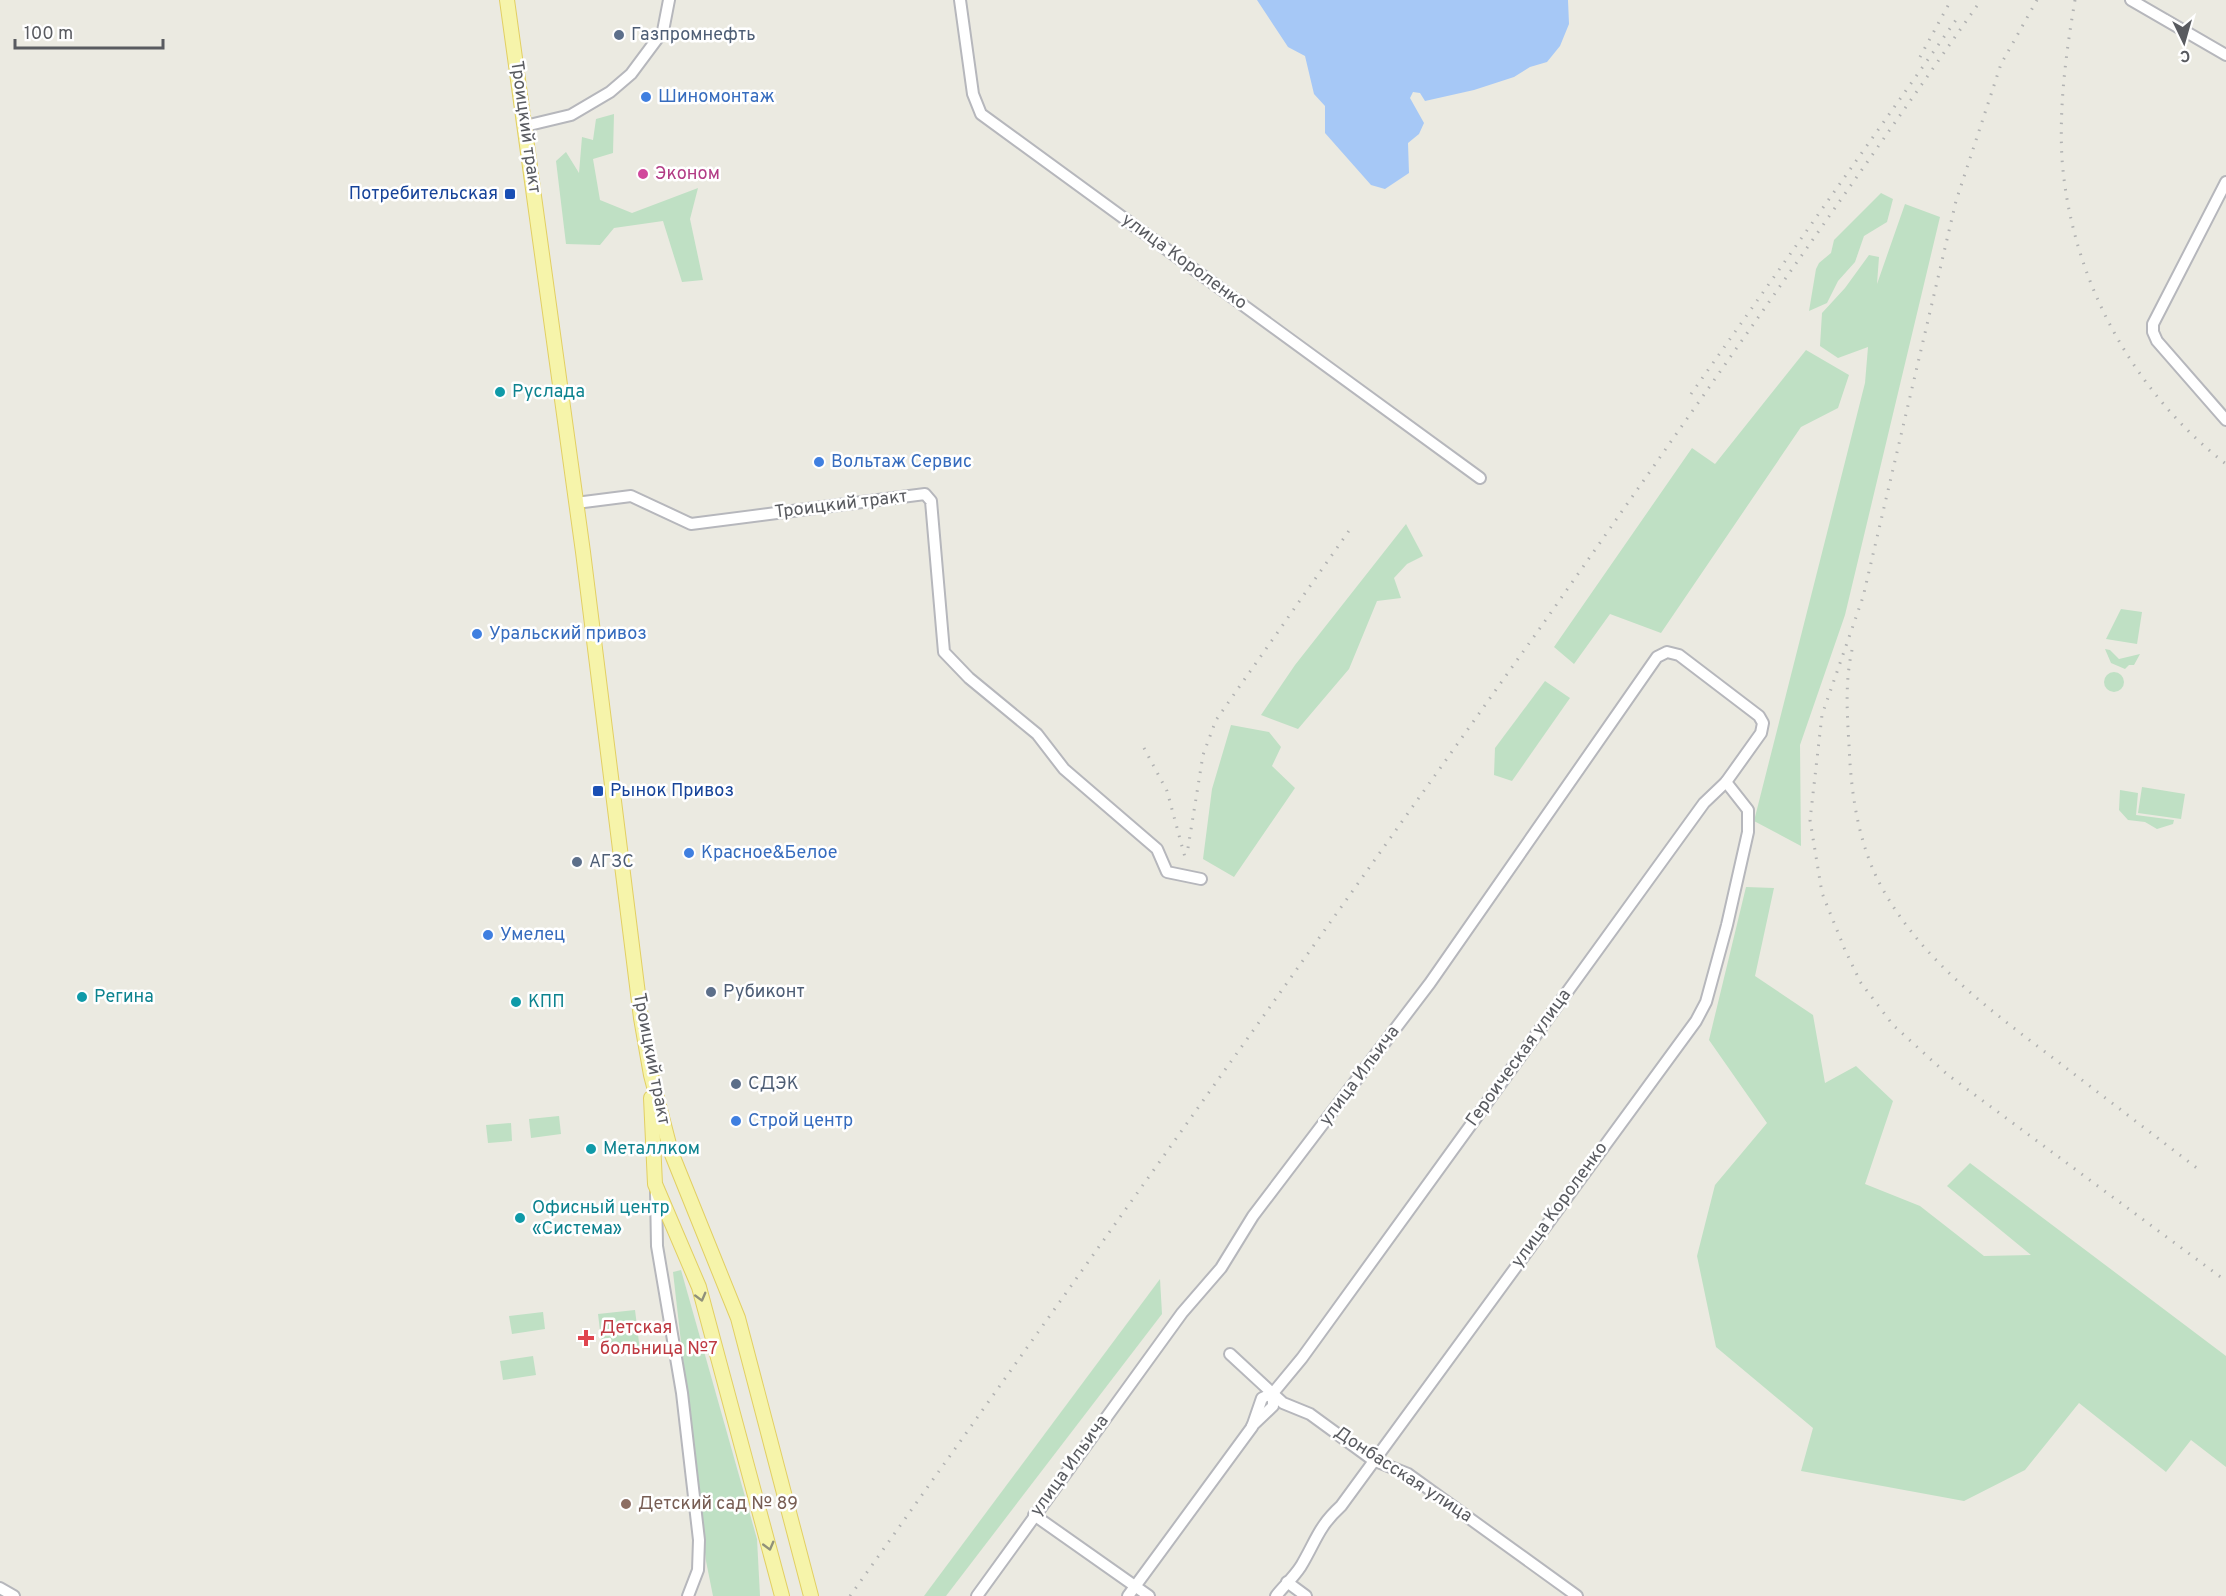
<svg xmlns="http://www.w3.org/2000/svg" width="2226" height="1596" font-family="Overpass,sans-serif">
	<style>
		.green { fill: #bfe0c4 }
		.water { fill: #a6c8f6 }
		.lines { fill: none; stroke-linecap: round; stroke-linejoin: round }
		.minor-casing { stroke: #b6b7bc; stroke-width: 14 }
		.major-casing { stroke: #e2cf63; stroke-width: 16 }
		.minor { stroke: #fff; stroke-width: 10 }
		.major { stroke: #f6f4aa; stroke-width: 14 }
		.rail { stroke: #b1b2b2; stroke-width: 3; stroke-dasharray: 1.5 8; stroke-linecap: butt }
		.oneway { stroke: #90917a }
		.service-dot { fill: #5c6f8a; stroke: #fff; stroke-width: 2 }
		.shop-dot { fill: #3f7fe0; stroke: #fff; stroke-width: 2 }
		.hotel-dot { fill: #d1479c; stroke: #fff; stroke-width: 2 }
		.transit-dot { fill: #1a4fb4; stroke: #fff; stroke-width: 2 }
		.culture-dot { fill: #0f9aa8; stroke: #fff; stroke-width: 2 }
		.health-dot { fill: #e0444e; stroke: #fff; stroke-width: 2 }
		.education-dot { fill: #8d6e63; stroke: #fff; stroke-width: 2 }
		.labels { text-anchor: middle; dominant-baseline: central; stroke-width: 5; stroke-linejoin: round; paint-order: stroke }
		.service-label { font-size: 18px; fill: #4e5e75; stroke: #fff; text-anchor: start }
		.shop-label { font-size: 18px; fill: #366cbe; stroke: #fff; text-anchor: start }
		.street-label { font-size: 18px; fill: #595b60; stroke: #fff }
		.hotel-label { font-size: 18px; fill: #b23c85; stroke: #fff; text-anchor: start }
		.transit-label { font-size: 18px; fill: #164399; stroke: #fff; text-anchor: end }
		.culture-label { font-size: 18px; fill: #0d838f; stroke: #fff; text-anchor: start }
		.health-label { font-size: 18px; fill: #be3a42; stroke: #fff; text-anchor: start }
		.education-label { font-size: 18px; fill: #785e54; stroke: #fff; text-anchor: start }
	</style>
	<rect width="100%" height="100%" fill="#ebeae1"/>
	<g class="green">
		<path d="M 614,114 L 613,153 L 593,159 L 600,200 L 632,213 L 698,188 L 690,219 L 703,280 L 682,282 L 663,221 L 614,228 L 600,245 L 566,244 L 556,161 L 566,152 L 579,173 L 582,137 L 593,140 L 596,119 Z"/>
		<path d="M 1881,193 L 1893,199 L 1887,222 L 1864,236 L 1855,262 L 1838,281 L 1827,303 L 1809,311 L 1816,269 L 1819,263 L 1831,253 L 1834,240 Z"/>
		<path d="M 1905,204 L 1940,217 L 1845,615 L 1800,745 L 1801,846 L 1754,821 L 1865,383 L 1868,347 L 1838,358 L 1820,346 L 1822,313 L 1845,288 L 1869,255 L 1879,257 L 1877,284 Z"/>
		<path d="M 1806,350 L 1849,375 L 1838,408 L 1801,427 L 1661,633 L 1610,614 L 1574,664 L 1554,647 L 1692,448 L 1715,464 Z"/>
		<path d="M 1406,524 L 1423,556 L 1407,564 L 1394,578 L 1401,598 L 1377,601 L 1349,669 L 1298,729 L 1261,715 L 1295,665 Z"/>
		<path d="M 2121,609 L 2142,612 L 2137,644 L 2106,639 Z"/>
		<path d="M 2105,649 L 2110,650 L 2119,659 L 2140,654 L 2134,665 L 2129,665 L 2125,669 L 2111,663 Z"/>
		<circle cx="2114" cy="682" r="10"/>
		<path d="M 1545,681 L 1570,698 L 1512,781 L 1494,775 L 1495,748 Z"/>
		<path d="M 1231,725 L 1269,732 L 1281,747 L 1272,766 L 1295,788 L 1234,877 L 1203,859 L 1212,789 Z"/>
		<path d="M 2142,787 L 2185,794 L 2181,819 L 2138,813 Z"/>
		<path d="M 2120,790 L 2138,793 L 2136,815 L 2174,820 L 2173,824 L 2157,829 L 2145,822 L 2128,820 L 2119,810 Z"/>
		<path d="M 1746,887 L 1774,888 L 1755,976 L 1813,1015 L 1825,1083 L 1856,1066 L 1893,1101 L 1865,1184 L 1920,1206 L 1984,1256 L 2031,1255 L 1947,1186 L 1970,1163 L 2226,1356 L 2226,1467 L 2191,1440 L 2166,1472 L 2079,1403 L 2025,1470 L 1964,1501 L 1801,1471 L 1813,1428 L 1716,1347 L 1697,1256 L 1715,1185 L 1767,1123 L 1709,1040 Z"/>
		<path d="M 559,1116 L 561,1134 L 531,1138 L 529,1119 Z"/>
		<path d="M 511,1123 L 512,1141 L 488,1143 L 486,1125 Z"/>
		<path d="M 681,1270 L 757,1539 L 760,1596 L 713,1596 L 706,1561 L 673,1272 Z"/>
		<path d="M 1160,1279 L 1162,1314 L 946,1596 L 924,1596 Z"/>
		<path d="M 635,1310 L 640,1351 L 603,1355 L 598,1314 Z"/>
		<path d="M 543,1312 L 545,1329 L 512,1334 L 509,1316 Z"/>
		<path d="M 533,1356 L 536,1375 L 503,1380 L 500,1361 Z"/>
	</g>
	<path class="water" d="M 1257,0 L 1568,0 L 1569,24 L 1560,46 L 1547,62 L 1530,67 L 1514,77 L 1474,90 L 1425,101 L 1420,93 L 1413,92 L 1410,98 L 1424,123 L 1419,134 L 1408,143 L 1409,173 L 1385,189 L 1371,185 L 1325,133 L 1325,106 L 1314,94 L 1305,56 L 1288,47 Z"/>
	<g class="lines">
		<g class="minor-casing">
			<g id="minor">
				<path d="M 960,0 L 973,94 L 981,114 L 1480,478"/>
				<path d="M 2131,0 L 2226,55"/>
				<path d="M 525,126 L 571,115 L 610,92 L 631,74 L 663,31 L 669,0"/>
				<path d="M 2226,182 L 2153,324 L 2153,332 L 2157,341 L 2226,420"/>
				<path d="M 576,503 L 631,496 L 691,524 L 925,494 L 931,501 L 944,652 L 969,678 L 1037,734 L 1064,769 L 1157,849 L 1167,872 L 1201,879"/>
				<path d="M 656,1191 L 657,1246 L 682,1393 L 699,1540 L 698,1570 L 688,1596"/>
				<path d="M 1230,1354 L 1283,1403 L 1310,1414 L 1373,1460 L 1408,1474 L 1577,1596"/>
				<path d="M 1252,1426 L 1273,1406 L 1273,1393"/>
				<path d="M 1034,1515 L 1149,1596"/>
				<path d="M 1287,1582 L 1306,1596"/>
				<path d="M 0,1588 L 14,1596"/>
				<path d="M 977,1596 L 1182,1313 L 1221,1268 L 1253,1216 L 1430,983 L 1657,657 L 1667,652 L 1679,655 L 1759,716 L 1763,723 L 1761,733 L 1726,782 L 1704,803 L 1302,1358 L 1273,1393 L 1262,1398 L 1252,1427 L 1128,1596"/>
				<path d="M 1276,1596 C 1284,1586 1294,1577 1301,1566 C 1316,1541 1318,1527 1341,1506 L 1696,1021 L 1706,1002 L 1727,925 L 1748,832 L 1748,810 L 1726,782"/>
			</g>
		</g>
		<g class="major-casing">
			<g id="major">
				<path d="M 507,0 L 583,552 L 641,1018 L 651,1075 L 671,1152 L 738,1318 L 811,1596"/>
				<path d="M 651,1098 L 655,1184 L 699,1287 L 782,1596"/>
			</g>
		</g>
		<use href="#minor" class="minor"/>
		<use href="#major" class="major"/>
		<g class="rail">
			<path d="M 2037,0 L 2001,64 L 1956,201 L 1863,597 L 1822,715 L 1810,820 L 1822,893 L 1845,950 L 1861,983 L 1893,1025 L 1948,1075 L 2226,1281"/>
			<path d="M 2075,0 C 2066,53 2059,105 2062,159 C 2071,278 2132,391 2226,464"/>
			<path d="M 1920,57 L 1951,0"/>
			<path d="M 1691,394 L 1956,20"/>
			<path d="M 1852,650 C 1845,682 1847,712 1849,745 C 1851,793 1858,843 1881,886 C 1922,962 1994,1013 2061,1064 C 2108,1100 2155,1136 2202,1172"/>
			<path d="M 1144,748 L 1167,791 L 1186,861"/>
			<path d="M 1188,848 L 1203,755 L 1216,720 L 1353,525"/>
			<path d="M 850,1596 L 1545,621 L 1981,0"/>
		</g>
	</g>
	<defs><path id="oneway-chevron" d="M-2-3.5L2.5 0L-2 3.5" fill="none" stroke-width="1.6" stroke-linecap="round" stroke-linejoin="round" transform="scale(1.5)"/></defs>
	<g class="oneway">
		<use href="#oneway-chevron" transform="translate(701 1297) rotate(75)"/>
		<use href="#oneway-chevron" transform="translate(769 1546) rotate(75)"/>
	</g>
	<g class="service-dot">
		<circle cx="619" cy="35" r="6"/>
		<circle cx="577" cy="862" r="6"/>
		<circle cx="711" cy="992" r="6"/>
		<circle cx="736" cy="1084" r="6"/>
	</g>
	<g class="shop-dot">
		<circle cx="646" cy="97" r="6"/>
		<circle cx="819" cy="462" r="6"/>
		<circle cx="477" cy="634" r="6"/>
		<circle cx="689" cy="853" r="6"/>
		<circle cx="488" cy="935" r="6"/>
		<circle cx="736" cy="1121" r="6"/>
	</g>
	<circle class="hotel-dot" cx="643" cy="174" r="6"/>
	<g class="transit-dot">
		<rect x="504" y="188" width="12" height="12" rx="3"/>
		<rect x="592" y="785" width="12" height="12" rx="3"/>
	</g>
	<g class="culture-dot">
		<circle cx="500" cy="392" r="6"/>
		<circle cx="82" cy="997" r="6"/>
		<circle cx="516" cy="1002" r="6"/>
		<circle cx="591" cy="1149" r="6"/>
		<circle cx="520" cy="1218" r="6"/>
	</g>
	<path class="health-dot" d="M583 1329h6v6h6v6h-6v6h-6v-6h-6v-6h6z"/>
	<circle class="education-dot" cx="626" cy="1504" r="6"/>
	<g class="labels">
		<g class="service-label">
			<text x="631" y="35">Газпромнефть</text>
			<text x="589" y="862">АГЗС</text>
			<text x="723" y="992">Рубиконт</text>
			<text x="748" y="1084">СДЭК</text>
		</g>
		<g class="shop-label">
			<text x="658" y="97">Шиномонтаж</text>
			<text x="831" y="462">Вольтаж Сервис</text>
			<text x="489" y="634">Уральский привоз</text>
			<text x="701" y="853">Красное&amp;Белое</text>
			<text x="500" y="935">Умелец</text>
			<text x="748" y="1121">Строй центр</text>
		</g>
		<g class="street-label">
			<text transform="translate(525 127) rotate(82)">Троицкий тракт</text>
			<text transform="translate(1184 262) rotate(36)">улица Короленко</text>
			<text transform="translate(841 505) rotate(-7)">Троицкий тракт</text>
			<text transform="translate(1519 1058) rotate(-54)">Героическая улица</text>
			<text transform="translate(651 1059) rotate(79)">Троицкий тракт</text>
			<text transform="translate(1360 1076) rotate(-53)">улица Ильича</text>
			<text transform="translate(1560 1205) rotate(-54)">улица Короленко</text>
			<text transform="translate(1070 1466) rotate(-54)">улица Ильича</text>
			<text transform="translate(1403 1475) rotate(33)">Донбасская улица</text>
		</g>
		<g class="hotel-label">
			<text x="655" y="174">Эконом</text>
		</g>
		<g class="transit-label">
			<text x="498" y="194">Потребительская</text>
			<text x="610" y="791" text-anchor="start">Рынок Привоз</text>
		</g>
		<g class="culture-label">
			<text x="512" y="392">Руслада</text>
			<text x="94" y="997">Регина</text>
			<text x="528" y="1002">КПП</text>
			<text x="603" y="1149">Металлком</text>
			<text x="532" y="1208">Офисный центр<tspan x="532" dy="21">«Система»</tspan></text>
		</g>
		<g class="health-label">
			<text x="600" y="1328">Детская<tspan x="600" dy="21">больница №7</tspan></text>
		</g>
		<g class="education-label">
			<text x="638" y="1504">Детский сад № 89</text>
		</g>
	</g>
	<g transform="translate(2184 42) rotate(175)" stroke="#ffffff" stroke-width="4.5" paint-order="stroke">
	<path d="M0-4.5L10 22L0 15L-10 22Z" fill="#595b60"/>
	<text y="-9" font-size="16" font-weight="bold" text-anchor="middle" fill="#595b60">С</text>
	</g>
	<path d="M15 39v9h148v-9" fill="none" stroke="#595b60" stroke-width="3"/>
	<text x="24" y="39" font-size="18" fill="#595b60" stroke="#ffffff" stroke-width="4.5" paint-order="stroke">100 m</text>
</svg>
